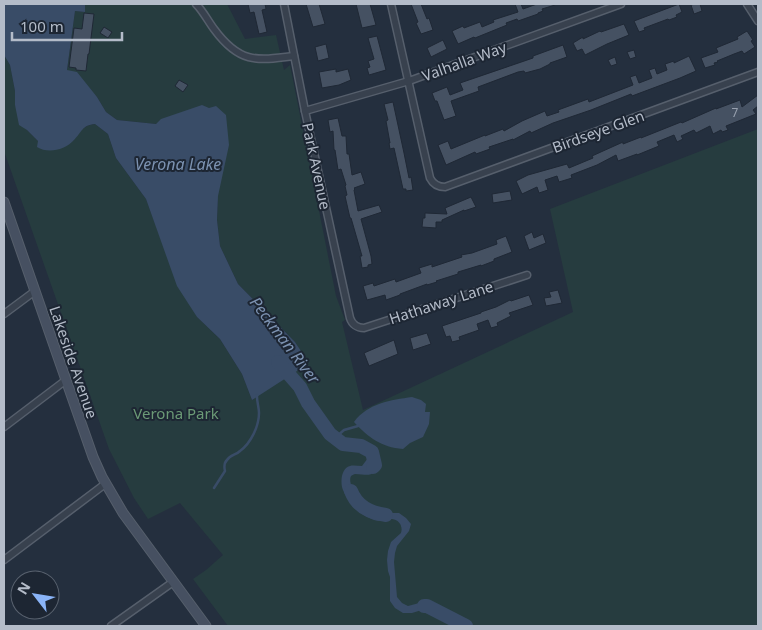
<svg xmlns="http://www.w3.org/2000/svg" width="762" height="630" font-family="'Noto Sans',sans-serif">
	<style>
		.green { fill: #263c3f }
		.water { fill: #394c67 }
		.lines { fill: none; stroke-linecap: round; stroke-linejoin: round }
		.stream { stroke: #394c67; stroke-width: 2.5 }
		.river { stroke: #394c67; stroke-width: 14 }
		.building { fill: #455162; stroke: #1f2835 }
		.minor-casing { stroke: #565f6c; stroke-width: 9 }
		.secondary-casing { stroke: #565f6c; stroke-width: 11 }
		.minor { stroke: #38414e; stroke-width: 6 }
		.secondary { stroke: #465061; stroke-width: 9 }
		.labels { text-anchor: middle; dominant-baseline: central; stroke-width: 4; stroke-linejoin: round; paint-order: stroke }
		.number-label { font-size: 12px; fill: #98a1af }
		.street-label { font-size: 15px; fill: #b4bcc9; stroke: #1d2633 }
		.park-label { font-size: 15px; fill: #6b9a76; stroke: #1d2633 }
		.water-label { font-size: 16px; font-style: italic; fill: #7c92b1; stroke: #1d2633 }
	</style>
	<rect width="100%" height="100%" fill="#242f3e"/>
	<path class="green" d="M 85,4 L 227,4 L 245,39 L 276,35 L 284,70 L 290,65 L 336,296 L 345,320 L 342,322 L 363,410 L 573,312 L 550,209 L 758,129 L 758,626 L 228,626 L 193,579 L 206,570 L 223,555 L 180,503 L 148,519 L 134,498 L 109,449 L 4,151 L 4,55 L 10,65 L 15,91 L 15,105 L 27,130 L 38,141 L 73,141 C 80,132 83,125 95,124 L 108,134 L 116,158 L 146,199 L 162,242 L 197,317 L 220,339 L 242,374 L 252,400 L 304,357 L 295,342 L 238,284 L 220,246 L 217,220 L 218,196 L 209,108 L 156,124 L 117,120 L 106,112 L 97,97 L 67,70 L 75,11 L 85,12 Z"/>
	<g class="water">
		<path d="M 4,4 L 85,4 L 85,12 L 75,11 L 67,70 L 77,72 L 97,97 L 106,112 L 117,120 L 156,124 L 161,119 L 202,105 L 209,108 L 216,106 L 226,115 L 229,145 L 218,196 L 217,220 L 220,246 L 238,284 L 295,342 L 305,357 L 297,371 L 252,400 L 242,374 L 220,339 L 197,317 L 177,286 L 146,199 L 116,158 L 108,134 L 95,124 C 82,125 82,132 74,140 C 65,150 48,154 37,147 L 38,141 L 27,130 L 19,125 L 15,105 L 15,91 L 10,65 L 4,55 Z"/>
		<path d="M 412,397 L 421,400 L 426,404 L 425,412 L 430,412 L 429,424 L 423,437 L 410,443 L 403,449 C 381,447 369,438 354,422 C 368,403 391,400 412,397 Z"/>
		<path d="M 374,450 L 378,454 L 380,461 C 373,478 371,475 355,474 C 353,475 352,475 351,476 C 347,483 359,503 363,509 L 384,513 L 399,513 L 406,518 L 411,524 L 409,531 L 397,546 L 395,553 L 394,562 L 397,597 L 402,603 L 408,606 L 423,602 L 428,602 L 442,615 L 451,617 L 468,626 L 460,626 L 451,621 L 435,616 L 425,609 L 412,613 L 403,613 L 395,608 L 390,601 L 390,577 L 388,571 L 387,560 L 388,551 L 391,542 L 401,533 C 403,527 400,520 392,519 C 388,519 384,521 381,521 C 373,521 365,516 359,512 C 353,507 346,497 343,490 C 340,483 341,468 350,466 C 353,465 358,466 362,466 Z"/>
	</g>
	<g class="lines">
		<g class="stream">
			<path d="M 335,438 L 344,430 L 358,426"/>
			<path d="M 214,488 L 225,471 C 224,467 224,463 227,460 C 230,455 236,455 240,451 C 251,443 259,426 259,413 C 259,408 257,402 257,397 L 257,395"/>
		</g>
		<g class="river">
			<path d="M 278,362 L 300,387 L 308,403 L 330,434 L 343,444 L 361,446 L 372,452 L 375,465 L 373,467"/>
			<path d="M 351,491 C 357,507 370,513 386,515"/>
			<path d="M 424,606 L 427,606 L 466,626"/>
		</g>
	</g>
	<g class="building">
		<path d="M 248,4 L 265,4 L 266,9 L 262,10 L 267,32 L 259,34 L 254,12 L 250,13 Z"/>
		<path d="M 306,4 L 319,4 L 325,24 L 313,27 Z"/>
		<path d="M 356,4 L 370,4 L 376,25 L 362,28 Z"/>
		<path d="M 411,4 L 421,4 L 427,19 L 429,18 L 433,30 L 421,34 L 416,23 L 418,22 Z"/>
		<path d="M 515,4 L 521,4 L 523,9 L 537,4 L 555,4 L 555,5 L 542,9 L 543,11 L 538,13 L 538,14 L 518,21 L 517,19 L 506,23 L 507,25 L 475,38 L 474,37 L 458,44 L 452,31 L 463,26 L 464,28 L 480,22 L 482,27 L 494,22 L 493,20 L 518,12 Z"/>
		<path d="M 679,4 L 682,12 L 676,15 L 677,17 L 669,20 L 668,19 L 644,28 L 645,30 L 639,32 L 634,21 Z"/>
		<path d="M 695,4 L 700,4 L 702,11 L 694,14 L 691,5 Z"/>
		<path d="M 84,13 L 94,14 L 89,54 L 88,54 L 86,71 L 76,70 L 76,68 L 69,67 L 74,28 L 82,29 Z"/>
		<path d="M 624,24 L 629,35 L 607,44 L 585,55 L 582,49 L 577,51 L 573,43 L 583,37 L 583,39 L 600,31 L 601,32 Z"/>
		<path d="M 104,27 L 112,32 L 108,38 L 100,33 Z"/>
		<path d="M 747,31 L 753,40 L 751,41 L 755,47 L 744,54 L 742,51 L 734,54 L 717,61 L 718,62 L 714,63 L 715,65 L 705,68 L 701,58 L 718,52 L 716,48 L 738,39 L 737,37 Z"/>
		<path d="M 377,36 L 386,70 L 369,75 L 367,68 L 370,67 L 368,61 L 374,59 L 368,38 Z"/>
		<path d="M 443,40 L 447,49 L 431,57 L 427,48 Z"/>
		<path d="M 326,44 L 329,58 L 318,61 L 315,47 Z"/>
		<path d="M 563,45 L 567,57 L 550,63 L 550,64 L 540,69 L 525,73 L 524,71 L 518,72 L 478,87 L 479,91 L 451,101 L 456,116 L 444,120 L 437,101 L 435,101 L 432,93 L 447,87 L 450,95 L 463,90 L 460,83 L 533,58 L 533,56 Z"/>
		<path d="M 634,50 L 636,57 L 630,59 L 627,52 Z"/>
		<path d="M 689,56 L 696,71 L 680,78 L 632,96 L 631,94 L 591,110 L 553,123 L 531,133 L 530,131 L 513,140 L 513,139 L 489,147 L 490,149 L 476,154 L 475,152 L 446,165 L 438,145 L 448,141 L 451,149 L 485,135 L 485,136 L 503,129 L 504,131 L 522,121 L 545,111 L 547,116 L 559,112 L 558,110 L 588,99 L 589,102 L 633,85 L 630,77 L 636,75 L 639,83 L 652,78 L 649,70 L 655,68 L 657,74 L 667,70 L 665,64 L 674,61 L 674,63 Z"/>
		<path d="M 615,57 L 617,64 L 611,66 L 608,60 Z"/>
		<path d="M 336,69 L 336,72 L 348,69 L 351,80 L 339,85 L 322,88 L 319,72 Z"/>
		<path d="M 179,80 L 188,85 L 183,92 L 175,86 Z"/>
		<path d="M 758,95 L 758,106 L 753,110 L 756,114 L 726,126 L 728,130 L 722,132 L 721,130 L 713,134 L 710,126 L 696,133 L 694,130 L 681,136 L 683,139 L 677,142 L 674,135 L 657,142 L 659,146 L 637,155 L 637,154 L 618,161 L 616,155 L 597,165 L 571,175 L 572,178 L 559,182 L 557,176 L 545,180 L 548,190 L 539,193 L 537,187 L 522,194 L 516,181 L 528,175 L 567,164 L 569,168 L 593,158 L 592,156 L 603,151 L 623,142 L 623,144 L 641,137 L 641,138 L 681,122 L 682,123 L 716,108 L 716,109 L 740,100 L 742,107 Z"/>
		<path d="M 393,102 L 404,153 L 409,178 L 411,177 L 413,190 L 406,191 L 406,189 L 403,189 L 394,148 L 390,149 L 389,143 L 390,143 L 386,121 L 388,120 L 384,104 Z"/>
		<path d="M 338,118 L 342,136 L 346,136 L 347,154 L 349,154 L 352,175 L 361,172 L 365,184 L 354,188 L 355,189 L 354,190 L 358,211 L 379,205 L 382,212 L 361,219 L 371,256 L 372,264 L 368,265 L 368,267 L 362,268 L 360,256 L 362,256 L 351,218 L 350,218 L 345,196 L 347,195 L 345,186 L 346,185 L 341,169 L 338,170 L 335,150 L 334,150 L 333,131 L 330,132 L 328,120 Z"/>
		<path d="M 510,191 L 512,200 L 493,203 L 492,194 Z"/>
		<path d="M 471,197 L 476,207 L 464,211 L 464,210 L 442,220 L 442,222 L 436,222 L 436,228 L 422,227 L 423,218 L 425,218 L 425,213 L 447,214 L 445,208 Z"/>
		<path d="M 532,232 L 534,238 L 543,234 L 546,243 L 529,250 L 524,236 Z"/>
		<path d="M 506,236 L 512,252 L 494,259 L 494,261 L 481,266 L 481,265 L 458,272 L 458,274 L 436,281 L 437,282 L 427,285 L 427,284 L 400,294 L 400,295 L 386,300 L 385,295 L 367,300 L 363,286 L 373,283 L 374,286 L 395,279 L 396,282 L 421,273 L 419,268 L 432,264 L 432,267 L 462,257 L 461,255 L 472,253 L 497,244 L 496,240 Z"/>
		<path d="M 558,290 L 562,303 L 546,306 L 544,298 L 551,297 L 549,292 Z"/>
		<path d="M 529,295 L 533,305 L 509,313 L 511,316 L 497,323 L 498,326 L 491,328 L 488,320 L 477,324 L 479,330 L 459,337 L 460,340 L 452,342 L 450,336 L 446,337 L 442,326 L 481,313 L 481,312 L 496,307 L 510,300 L 511,301 Z"/>
		<path d="M 427,333 L 431,344 L 413,350 L 410,338 Z"/>
		<path d="M 394,340 L 398,354 L 369,366 L 364,353 Z"/>
	</g>
	<g class="lines">
		<g class="minor-casing">
			<g id="minor">
				<path d="M 196,4 C 203,11 208,21 214,29 C 239,63 255,61 294,56"/>
				<path d="M 284,4 L 305,111 L 350,318 C 352,324 357,328 364,328 L 527,275"/>
				<path d="M 391,4 L 430,178 C 433,184 438,187 445,187 L 758,72"/>
				<path d="M 747,4 L 758,21"/>
				<path d="M 305,111 L 409,81 L 621,4"/>
				<path d="M 4,314 L 35,291"/>
				<path d="M 4,427 L 66,380"/>
				<path d="M 4,560 L 105,484"/>
				<path d="M 111,626 L 173,582"/>
			</g>
		</g>
		<g class="secondary-casing">
			<path id="secondary" d="M 4,202 L 66,380 L 93,457 L 102,477 L 123,513 L 206,626"/>
		</g>
		<use href="#minor" class="minor"/>
		<use href="#secondary" class="secondary"/>
	</g>
	<g class="labels">
		<g class="number-label">
			<text x="735" y="112">7</text>
		</g>
		<g class="street-label">
			<text transform="translate(464 61) rotate(-20)">Valhalla Way</text>
			<text transform="translate(598 131) rotate(-20)">Birdseye Glen</text>
			<text transform="translate(317 166) rotate(78)">Park Avenue</text>
			<text transform="translate(441 302) rotate(-18)">Hathaway Lane</text>
			<text transform="translate(74 362) rotate(71)">Lakeside Avenue</text>
		</g>
		<g class="park-label">
			<text x="176" y="413">Verona Park</text>
		</g>
		<g class="water-label">
			<text x="178" y="164">Verona Lake</text>
			<text transform="translate(285 340) rotate(53)">Peckman River</text>
		</g>
	</g>
	<rect width="762" height="630" fill="none" stroke="#b4bcc9" stroke-width="10"/>
	<g transform="translate(35 595) rotate(301)"><circle r="24" fill="#1d2633" stroke="#59626f"/>
	<path d="M0-4L9 19L0 12L-9 19Z" fill="#8ab4f8"/>
	<text y="-8" font-size="14" font-weight="bold" text-anchor="middle" fill="#b4bcc9">N</text>
	</g>
	<path d="M12 32v8h110v-8" fill="none" stroke="#b4bcc9" stroke-width="2.5"/>
	<text x="20" y="32" font-size="15" fill="#b4bcc9" stroke="#1d2633" stroke-width="4" paint-order="stroke">100 m</text>
</svg>
